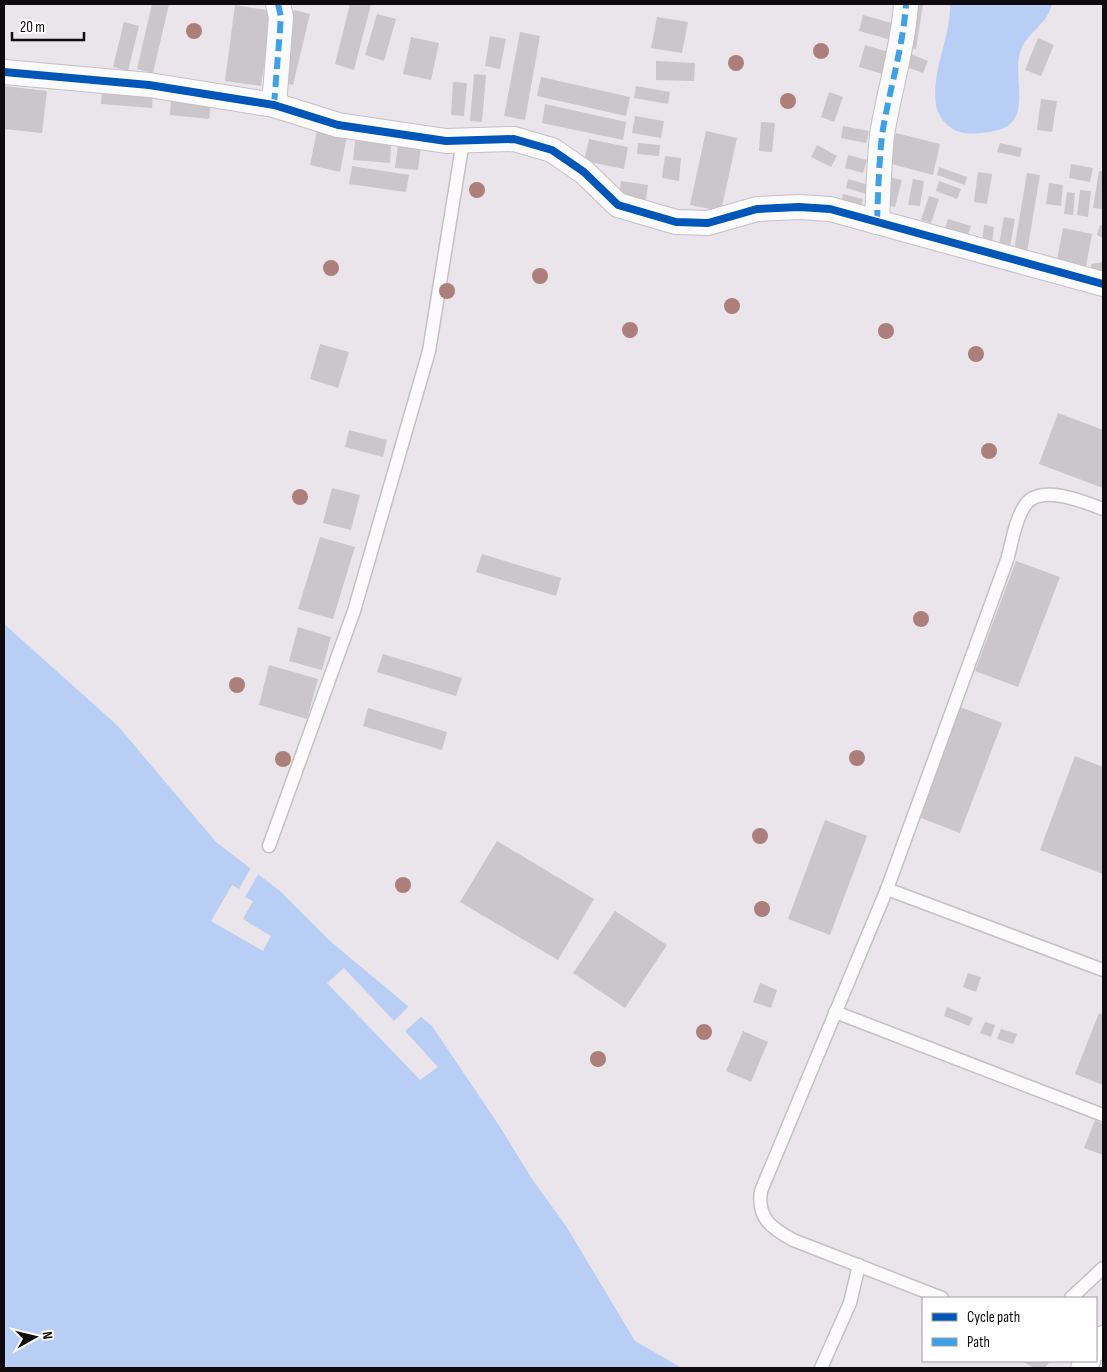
<svg xmlns="http://www.w3.org/2000/svg" width="1107" height="1372" font-family="'Sofia Sans Condensed',sans-serif">
	<style>
		.water { fill: #b9cef4 }
		.pier { fill: #eae5ea }
		.building { fill: #cbc6c9 }
		.lines { fill: none; stroke-linecap: round; stroke-linejoin: round }
		.lane-casing { stroke: #c4c0c4; stroke-width: 15 }
		.street-casing { stroke: #c4c0c4; stroke-width: 26 }
		.lane { stroke: #fcfbfc; stroke-width: 12 }
		.street { stroke: #fcfbfc; stroke-width: 24 }
		.quiet { stroke: #3da1e9; stroke-width: 6; stroke-dasharray: 12 6; stroke-linecap: butt }
		.cycleway-casing { stroke: #fff; stroke-width: 11 }
		.cycleway { stroke: #0057b8; stroke-width: 8 }
		.tree { fill: #ac7f7b }
	</style>
	<rect width="100%" height="100%" fill="#eae5ea"/>
	<g class="water">
		<path d="M 950,4 L 1052,4 C 1047,24 1031,30 1022,47 C 1009,73 1037,124 994,131 C 984,133 971,135 960,132 C 948,129 938,117 936,105 C 931,70 951,38 950,4 Z"/>
		<path d="M 4,624 L 118,726 L 216,842 L 280,891 L 331,942 L 432,1026 L 500,1127 L 532,1179 L 566,1226 L 635,1341 L 682,1368 L 4,1368 Z"/>
	</g>
	<g class="pier">
		<path d="M 252,866 L 259,873 L 245,897 L 253,901 L 243,919 L 271,936 L 263,951 L 211,921 L 232,885 L 239,889 Z"/>
		<path d="M 344,968 L 394,1021 L 410,1005 L 423,1015 L 405,1031 L 438,1067 L 420,1080 L 327,983 Z"/>
	</g>
	<g class="building">
		<path d="M 152,4 L 169,4 L 153,73 L 137,69 Z"/>
		<path d="M 350,4 L 371,4 L 354,70 L 335,64 Z"/>
		<path d="M 911,4 L 923,4 L 916,49 L 905,48 Z"/>
		<path d="M 235,5 L 272,11 L 261,86 L 225,81 Z"/>
		<path d="M 294,10 L 310,14 L 293,85 L 278,81 Z"/>
		<path d="M 377,14 L 396,19 L 384,61 L 365,55 Z"/>
		<path d="M 863,15 L 899,25 L 895,41 L 859,31 Z"/>
		<path d="M 657,17 L 688,22 L 682,53 L 651,48 Z"/>
		<path d="M 124,22 L 139,26 L 128,71 L 113,67 Z"/>
		<path d="M 520,32 L 540,36 L 525,120 L 504,116 Z"/>
		<path d="M 490,36 L 506,39 L 500,69 L 485,66 Z"/>
		<path d="M 411,37 L 439,43 L 431,80 L 403,74 Z"/>
		<path d="M 1038,38 L 1054,45 L 1041,76 L 1025,70 Z"/>
		<path d="M 865,45 L 892,53 L 886,75 L 859,67 Z"/>
		<path d="M 906,52 L 928,61 L 923,73 L 901,65 Z"/>
		<path d="M 656,61 L 695,63 L 694,81 L 656,80 Z"/>
		<path d="M 474,74 L 486,75 L 482,122 L 470,121 Z"/>
		<path d="M 541,77 L 630,97 L 626,116 L 537,96 Z"/>
		<path d="M 453,82 L 467,83 L 464,116 L 451,115 Z"/>
		<path d="M 4,86 L 47,91 L 42,133 L 4,129 Z"/>
		<path d="M 636,86 L 670,92 L 668,104 L 634,98 Z"/>
		<path d="M 102,89 L 153,93 L 152,108 L 101,104 Z"/>
		<path d="M 829,92 L 843,97 L 834,122 L 821,117 Z"/>
		<path d="M 171,98 L 211,102 L 209,119 L 170,115 Z"/>
		<path d="M 1041,99 L 1057,101 L 1052,132 L 1037,130 Z"/>
		<path d="M 545,104 L 626,122 L 623,140 L 542,123 Z"/>
		<path d="M 635,116 L 664,121 L 661,138 L 632,133 Z"/>
		<path d="M 761,122 L 775,123 L 772,152 L 759,151 Z"/>
		<path d="M 843,126 L 869,131 L 866,143 L 841,138 Z"/>
		<path d="M 317,130 L 347,136 L 340,172 L 310,165 Z"/>
		<path d="M 706,131 L 737,138 L 721,211 L 690,205 Z"/>
		<path d="M 896,133 L 940,144 L 933,175 L 888,163 Z"/>
		<path d="M 589,139 L 628,147 L 624,169 L 584,161 Z"/>
		<path d="M 355,141 L 391,144 L 390,163 L 353,160 Z"/>
		<path d="M 638,143 L 660,145 L 659,156 L 637,154 Z"/>
		<path d="M 1000,143 L 1022,148 L 1020,157 L 997,152 Z"/>
		<path d="M 398,144 L 421,146 L 418,170 L 395,168 Z"/>
		<path d="M 817,145 L 837,156 L 831,167 L 811,157 Z"/>
		<path d="M 848,155 L 867,160 L 863,173 L 845,168 Z"/>
		<path d="M 665,156 L 681,158 L 679,181 L 662,178 Z"/>
		<path d="M 1071,164 L 1093,168 L 1090,182 L 1069,178 Z"/>
		<path d="M 352,166 L 409,175 L 406,192 L 349,184 Z"/>
		<path d="M 939,167 L 967,177 L 965,185 L 937,175 Z"/>
		<path d="M 1099,171 L 1103,171 L 1103,209 L 1093,208 Z"/>
		<path d="M 978,172 L 992,174 L 987,204 L 974,202 Z"/>
		<path d="M 1027,173 L 1040,175 L 1027,252 L 1014,250 Z"/>
		<path d="M 889,177 L 902,180 L 895,207 L 883,204 Z"/>
		<path d="M 848,179 L 869,185 L 866,194 L 846,188 Z"/>
		<path d="M 913,179 L 924,181 L 920,206 L 908,205 Z"/>
		<path d="M 621,181 L 648,185 L 646,200 L 619,197 Z"/>
		<path d="M 939,181 L 961,189 L 957,199 L 936,191 Z"/>
		<path d="M 1049,183 L 1063,185 L 1061,206 L 1046,204 Z"/>
		<path d="M 1080,190 L 1091,191 L 1088,217 L 1077,215 Z"/>
		<path d="M 1067,192 L 1075,193 L 1073,215 L 1064,214 Z"/>
		<path d="M 843,194 L 863,199 L 861,207 L 841,202 Z"/>
		<path d="M 929,196 L 939,199 L 931,223 L 921,220 Z"/>
		<path d="M 1004,217 L 1015,219 L 1009,252 L 998,250 Z"/>
		<path d="M 948,219 L 971,226 L 967,237 L 945,229 Z"/>
		<path d="M 984,225 L 994,227 L 992,245 L 982,244 Z"/>
		<path d="M 1100,225 L 1103,226 L 1103,238 L 1097,235 Z"/>
		<path d="M 1063,228 L 1092,234 L 1086,266 L 1057,260 Z"/>
		<path d="M 1103,262 L 1103,273 L 1092,274 L 1091,264 Z"/>
		<path d="M 320,344 L 349,352 L 338,388 L 310,379 Z"/>
		<path d="M 1058,413 L 1103,430 L 1103,488 L 1039,464 Z"/>
		<path d="M 349,430 L 387,440 L 383,457 L 345,447 Z"/>
		<path d="M 332,488 L 360,495 L 351,530 L 323,523 Z"/>
		<path d="M 320,537 L 355,547 L 333,619 L 298,609 Z"/>
		<path d="M 482,554 L 561,578 L 556,596 L 476,572 Z"/>
		<path d="M 1016,561 L 1060,577 L 1018,687 L 975,671 Z"/>
		<path d="M 298,627 L 331,637 L 322,670 L 289,661 Z"/>
		<path d="M 383,654 L 462,678 L 456,696 L 377,672 Z"/>
		<path d="M 269,665 L 318,679 L 307,719 L 259,705 Z"/>
		<path d="M 958,706 L 1002,723 L 960,833 L 916,816 Z"/>
		<path d="M 368,708 L 447,732 L 442,750 L 363,726 Z"/>
		<path d="M 1075,756 L 1103,767 L 1103,874 L 1040,850 Z"/>
		<path d="M 825,820 L 867,836 L 830,935 L 788,919 Z"/>
		<path d="M 497,841 L 594,899 L 558,960 L 460,902 Z"/>
		<path d="M 615,911 L 667,945 L 625,1008 L 573,973 Z"/>
		<path d="M 968,973 L 981,977 L 976,992 L 963,987 Z"/>
		<path d="M 760,983 L 777,990 L 771,1008 L 753,1002 Z"/>
		<path d="M 947,1007 L 973,1018 L 969,1026 L 944,1016 Z"/>
		<path d="M 1099,1013 L 1103,1015 L 1103,1085 L 1075,1074 Z"/>
		<path d="M 985,1022 L 995,1025 L 991,1037 L 980,1033 Z"/>
		<path d="M 1001,1029 L 1017,1034 L 1013,1044 L 997,1039 Z"/>
		<path d="M 743,1031 L 768,1042 L 751,1082 L 726,1071 Z"/>
		<path d="M 1095,1120 L 1103,1124 L 1103,1155 L 1084,1148 Z"/>
		<path d="M 1022,1361 L 1050,1361 L 1045,1368 L 1034,1368 Z"/>
	</g>
	<g class="lines">
		<g class="lane-casing">
			<g id="lane">
				<path d="M 269,846 L 354,611 L 429,351 L 463,141"/>
				<path d="M 887,889 L 1103,970"/>
				<path d="M 835,1012 L 1103,1115"/>
				<path d="M 942,1298 L 793,1240 C 771,1228 757,1218 761,1191 L 887,889 L 1007,560 C 1012,543 1015,519 1026,504 C 1041,484 1085,502 1103,509"/>
				<path d="M 1071,1298 L 1103,1268"/>
				<path d="M 821,1368 L 850,1303 L 859,1265"/>
			</g>
		</g>
		<g class="street-casing">
			<g id="street">
				<path d="M 4,72 L 149,85 L 274,105 L 338,125 L 446,141 L 514,139 L 552,150 L 584,172 L 618,205 L 676,222 L 708,223 L 757,209 L 799,207 L 830,209 L 1103,284"/>
				<path d="M 274,105 L 281,17 L 278,4"/>
				<path d="M 877,222 C 878,193 879,164 882,135 C 889,91 903,48 906,4"/>
				<path d="M 1096,1349 L 1103,1338"/>
				<path d="M 1083,1368 L 1088,1361"/>
			</g>
		</g>
		<use href="#lane" class="lane"/>
		<use href="#street" class="street"/>
		<g class="quiet">
			<path d="M 274,105 L 281,17 L 278,4"/>
			<path d="M 877,222 C 878,193 879,164 882,135 C 889,91 903,48 906,4"/>
		</g>
		<g class="cycleway-casing">
			<path id="cycleway" d="M 4,72 L 149,85 L 274,105 L 338,125 L 446,141 L 514,139 L 552,150 L 584,172 L 618,205 L 676,222 L 708,223 L 757,209 L 799,207 L 830,209 L 1103,284"/>
		</g>
		<use href="#cycleway" class="cycleway"/>
	</g>
	<g class="tree">
		<circle cx="194" cy="31" r="8"/>
		<circle cx="821" cy="51" r="8"/>
		<circle cx="736" cy="63" r="8"/>
		<circle cx="788" cy="101" r="8"/>
		<circle cx="477" cy="190" r="8"/>
		<circle cx="331" cy="268" r="8"/>
		<circle cx="540" cy="276" r="8"/>
		<circle cx="447" cy="291" r="8"/>
		<circle cx="732" cy="306" r="8"/>
		<circle cx="630" cy="330" r="8"/>
		<circle cx="886" cy="331" r="8"/>
		<circle cx="976" cy="354" r="8"/>
		<circle cx="989" cy="451" r="8"/>
		<circle cx="300" cy="497" r="8"/>
		<circle cx="921" cy="619" r="8"/>
		<circle cx="237" cy="685" r="8"/>
		<circle cx="857" cy="758" r="8"/>
		<circle cx="283" cy="759" r="8"/>
		<circle cx="760" cy="836" r="8"/>
		<circle cx="403" cy="885" r="8"/>
		<circle cx="762" cy="909" r="8"/>
		<circle cx="704" cy="1032" r="8"/>
		<circle cx="598" cy="1059" r="8"/>
	</g>
	<rect width="1107" height="1372" fill="none" stroke="#0e0a0e" stroke-width="10"/>
	<rect x="922" y="1297" width="175" height="65" fill="#ffffff" stroke="#9f9d9f"/>
	<rect x="932" y="1313" width="25" height="8" fill="#0057b8" stroke="#9f9d9f"/>
	<text x="967" y="1322" font-size="15" fill="#0e0a0e">Cycle path</text>
	<rect x="932" y="1338" width="25" height="8" fill="#3da1e9" stroke="#9f9d9f"/>
	<text x="967" y="1347" font-size="15" fill="#0e0a0e">Path</text>
	<g transform="translate(35 1337) rotate(82)" stroke="#ffffff" stroke-width="4" paint-order="stroke">
	<path d="M0-4L9 19L0 12L-9 19Z" fill="#0e0a0e"/>
	<text y="-8" font-size="14" font-weight="bold" text-anchor="middle" fill="#0e0a0e">N</text>
	</g>
	<path d="M12 32v8h72v-8" fill="none" stroke="#0e0a0e" stroke-width="2.5"/>
	<text x="20" y="32" font-size="15" fill="#0e0a0e" stroke="#ffffff" stroke-width="4" paint-order="stroke">20 m</text>
</svg>
